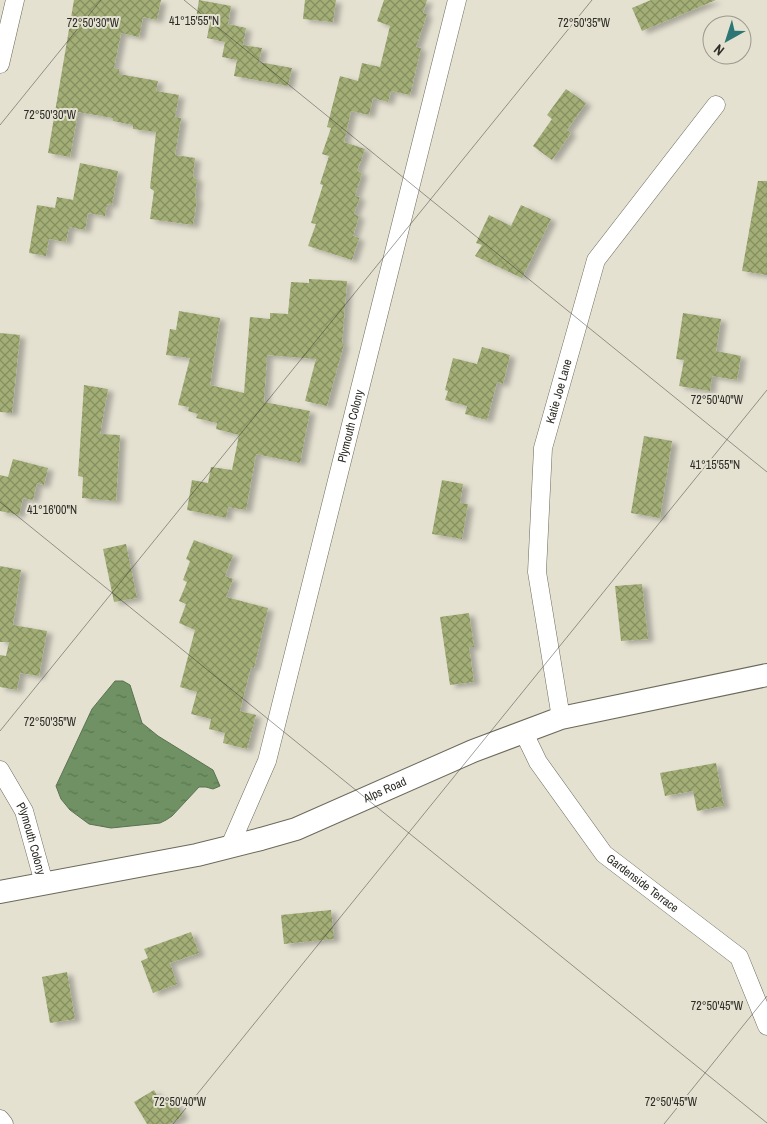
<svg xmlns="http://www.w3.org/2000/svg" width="767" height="1124" font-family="'Archivo Narrow',sans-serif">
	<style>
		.water { fill: url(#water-ripples); stroke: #5b7351 }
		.building { fill: url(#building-cross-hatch); filter: url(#shadow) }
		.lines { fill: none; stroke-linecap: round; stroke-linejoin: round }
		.minor-casing { stroke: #6b695a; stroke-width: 19 }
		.tertiary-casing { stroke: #6b695a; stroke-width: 24 }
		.minor { stroke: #fff; stroke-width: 18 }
		.tertiary { stroke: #fff; stroke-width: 22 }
		.ticks { fill: none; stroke: #2d2c26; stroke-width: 1; stroke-opacity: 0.45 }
		.labels { text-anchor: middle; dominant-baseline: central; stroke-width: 4; stroke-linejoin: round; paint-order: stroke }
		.street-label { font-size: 12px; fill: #2d2c26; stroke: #e4e1d1 }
		.ticks-label { font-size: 12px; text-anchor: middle; fill: #2d2c26; stroke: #e4e1d1; stroke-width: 4; stroke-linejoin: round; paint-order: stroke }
	</style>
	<defs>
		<pattern id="water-ripples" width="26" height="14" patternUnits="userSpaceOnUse" patternTransform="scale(1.25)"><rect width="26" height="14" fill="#6f9163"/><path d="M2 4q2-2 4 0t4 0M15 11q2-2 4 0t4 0" fill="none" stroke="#5c7751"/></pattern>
		<pattern id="building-cross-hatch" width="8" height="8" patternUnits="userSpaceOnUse" patternTransform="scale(1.25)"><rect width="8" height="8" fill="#a3af77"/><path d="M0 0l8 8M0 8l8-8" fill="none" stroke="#858f61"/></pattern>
		<filter id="shadow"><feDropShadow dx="5.5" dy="3" stdDeviation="2.5" flood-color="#0004"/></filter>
	</defs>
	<rect width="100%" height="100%" fill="#e4e1d1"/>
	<path class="water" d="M 115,681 L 123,681 L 130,685 L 142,723 L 158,736 L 213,770 L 220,786 L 213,789 L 206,787 L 199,787 L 172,816 L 166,820 L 160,823 L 111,828 L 89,824 L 70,810 L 61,799 L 56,786 L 92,709 Z"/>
	<g class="building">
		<path d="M 74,0 L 161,0 L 157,20 L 143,17 L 139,37 L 121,33 L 114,68 L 119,69 L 119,74 L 158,81 L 156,91 L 179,95 L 175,117 L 181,118 L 175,155 L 195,158 L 193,177 L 197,179 L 195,197 L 197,199 L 193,225 L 150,219 L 154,191 L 150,188 L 156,132 L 133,129 L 133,125 L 113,121 L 113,118 L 78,112 L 70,157 L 48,153 Z"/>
		<path d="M 199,0 L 231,6 L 228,24 L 246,28 L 243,45 L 262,48 L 259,62 L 292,68 L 288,86 L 234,76 L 237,60 L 222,57 L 225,42 L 207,38 L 210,22 L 196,19 Z"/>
		<path d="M 305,0 L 336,0 L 333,22 L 303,19 Z"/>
		<path d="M 384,0 L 427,0 L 423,13 L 427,14 L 416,47 L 421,48 L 410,95 L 391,91 L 388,102 L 373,98 L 369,115 L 351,111 L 344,142 L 365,149 L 357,171 L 362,173 L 355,196 L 360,197 L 354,214 L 359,216 L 353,236 L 359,238 L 352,260 L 308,246 L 316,224 L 311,223 L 323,185 L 320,184 L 329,156 L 322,154 L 331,128 L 327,127 L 340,76 L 358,81 L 362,63 L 380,67 L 390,26 L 377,21 Z"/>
		<path d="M 651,0 L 716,0 L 642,31 L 632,8 Z"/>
		<path d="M 566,89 L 586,103 L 567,130 L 571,133 L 552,160 L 533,146 L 552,119 L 547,115 Z"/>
		<path d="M 80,163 L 118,171 L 112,205 L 107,204 L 105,216 L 88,213 L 85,230 L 69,227 L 66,242 L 49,239 L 46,256 L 29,253 L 37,205 L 55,208 L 57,197 L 73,200 Z"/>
		<path d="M 758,181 L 767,181 L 767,275 L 742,271 Z"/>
		<path d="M 521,205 L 551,219 L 522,278 L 475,256 L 482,245 L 476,243 L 489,215 L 511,226 Z"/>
		<path d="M 309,279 L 347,281 L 342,343 L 344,344 L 327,406 L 305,401 L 316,359 L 267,355 L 264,402 L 310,411 L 300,463 L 256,454 L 246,510 L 228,507 L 226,518 L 187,510 L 192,480 L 208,483 L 211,467 L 232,470 L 239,435 L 216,429 L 217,423 L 196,418 L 198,414 L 188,411 L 189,407 L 178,405 L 190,358 L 166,355 L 170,329 L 176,330 L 179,311 L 220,318 L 210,385 L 244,393 L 250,317 L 270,319 L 270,313 L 288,314 L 291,282 L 309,283 Z"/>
		<path d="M 683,313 L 721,319 L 716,351 L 741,356 L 737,380 L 712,376 L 710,391 L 679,386 L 684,360 L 676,359 Z"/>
		<path d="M 0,333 L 20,335 L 12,413 L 0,412 Z"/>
		<path d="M 482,347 L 510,355 L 503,384 L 497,382 L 487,420 L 465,414 L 467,406 L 445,400 L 448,391 L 445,390 L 453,358 L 477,364 Z"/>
		<path d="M 84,385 L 108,389 L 100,434 L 120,435 L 116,501 L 82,498 L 83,477 L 78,476 Z"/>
		<path d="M 644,436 L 672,441 L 660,518 L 631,513 Z"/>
		<path d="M 13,459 L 48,468 L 44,485 L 37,483 L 33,500 L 23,498 L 19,515 L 0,511 L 0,475 L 8,477 Z"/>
		<path d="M 442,480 L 463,484 L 460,503 L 468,504 L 462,539 L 432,534 Z"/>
		<path d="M 194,540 L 233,555 L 225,576 L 233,579 L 226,597 L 268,608 L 254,668 L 251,667 L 240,711 L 256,715 L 247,749 L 223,743 L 225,733 L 209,729 L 211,719 L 191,714 L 197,692 L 180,687 L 195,630 L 179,623 L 186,604 L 179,601 L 187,582 L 183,580 L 190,561 L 186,559 Z"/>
		<path d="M 126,544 L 137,598 L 114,602 L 103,549 Z"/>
		<path d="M 0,566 L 21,570 L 13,625 L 47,631 L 39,676 L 20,673 L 17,690 L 0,687 L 0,655 L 6,656 L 9,642 L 0,642 Z"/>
		<path d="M 642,584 L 648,639 L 621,641 L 615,586 Z"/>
		<path d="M 469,613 L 474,647 L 469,647 L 474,682 L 450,685 L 440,617 Z"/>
		<path d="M 716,763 L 724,806 L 697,811 L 693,791 L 665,796 L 660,773 Z"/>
		<path d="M 331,910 L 334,939 L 284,944 L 281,915 Z"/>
		<path d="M 191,932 L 199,953 L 170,963 L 177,984 L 153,993 L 141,961 L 148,958 L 144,949 Z"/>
		<path d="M 67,972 L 75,1019 L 50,1023 L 42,977 Z"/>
		<path d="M 154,1090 L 161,1102 L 171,1095 L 183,1116 L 170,1124 L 147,1124 L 134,1102 Z"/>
	</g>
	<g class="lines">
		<g class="minor-casing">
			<g id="minor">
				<path d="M 0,64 L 15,0"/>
				<path id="s1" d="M 561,718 L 537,572 L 543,448 L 596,260 L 716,105"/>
				<path id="s2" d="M 523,731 L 538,762 L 604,854 L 739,957 L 767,1026"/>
				<path id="s3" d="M 0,770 L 24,811 L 44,883"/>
				<path id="s4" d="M 229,848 L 267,761 L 457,0"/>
				<path d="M 0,1119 L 4,1124"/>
			</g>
		</g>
		<g class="tertiary-casing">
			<g id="tertiary">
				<path id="s5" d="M 0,892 L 197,855 L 261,839 L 296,829 L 473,751 L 561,718 L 767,675"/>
			</g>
		</g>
		<use href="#minor" class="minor"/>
		<use href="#tertiary" class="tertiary"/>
	</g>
	<path class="ticks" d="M 184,0 L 767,472M 0,125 L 101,0M 0,502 L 767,1123M 0,731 L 592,0M 173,1124 L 767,390M 664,1124 L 767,996"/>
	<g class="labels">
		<g class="street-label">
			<text stroke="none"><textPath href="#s1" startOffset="331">Katie Joe Lane</textPath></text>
			<text stroke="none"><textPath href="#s4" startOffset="440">Plymouth Colony</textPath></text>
			<text stroke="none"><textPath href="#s5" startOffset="400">Alps Road</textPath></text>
			<text stroke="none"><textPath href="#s3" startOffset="76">Plymouth Colony</textPath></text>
			<text stroke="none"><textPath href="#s2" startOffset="196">Gardenside Terrace</textPath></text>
		</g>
	</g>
	<g class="ticks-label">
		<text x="194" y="25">41°15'55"N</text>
		<text x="93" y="27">72°50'30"W</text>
		<text x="584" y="27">72°50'35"W</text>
		<text x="50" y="119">72°50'30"W</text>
		<text x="717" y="404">72°50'40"W</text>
		<text x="715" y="469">41°15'55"N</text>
		<text x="52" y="514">41°16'00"N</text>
		<text x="50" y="726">72°50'35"W</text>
		<text x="717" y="1010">72°50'45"W</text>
		<text x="180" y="1106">72°50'40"W</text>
		<text x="671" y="1106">72°50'45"W</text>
	</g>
	<g transform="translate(727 40) rotate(219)"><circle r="24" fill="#e4e1d1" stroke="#9b998d"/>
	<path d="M0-4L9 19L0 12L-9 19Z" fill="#2c7675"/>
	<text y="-8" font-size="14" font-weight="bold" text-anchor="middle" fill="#2d2c26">N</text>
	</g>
</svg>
